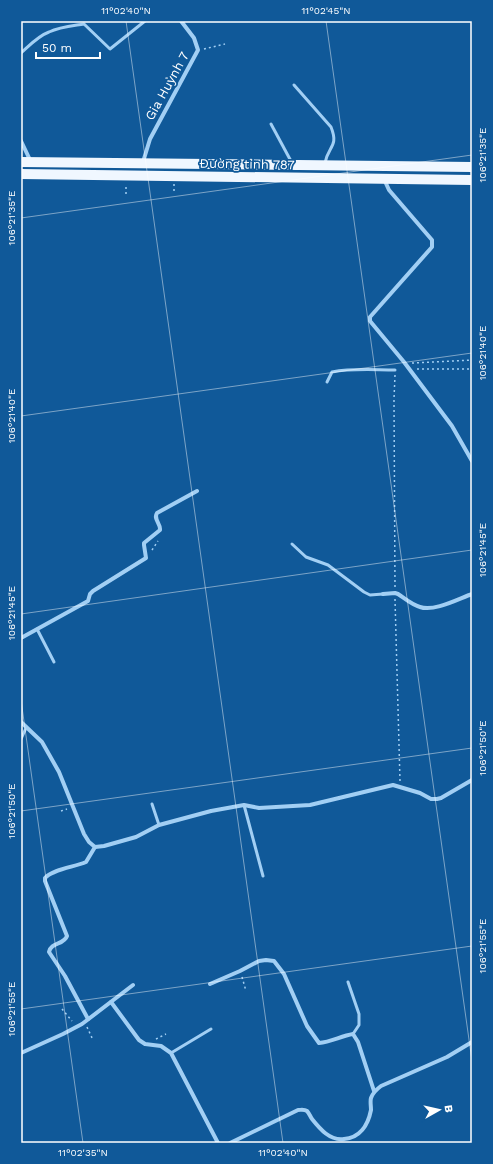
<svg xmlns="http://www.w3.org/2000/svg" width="493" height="1164" font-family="'Work Sans',sans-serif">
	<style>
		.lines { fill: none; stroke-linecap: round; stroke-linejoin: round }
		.path { stroke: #a2cff4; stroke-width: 1.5; stroke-dasharray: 2 3; stroke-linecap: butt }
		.lane { stroke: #a2cff4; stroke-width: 3 }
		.street { stroke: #a2cff4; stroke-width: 4 }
		.primary { stroke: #f0f7ff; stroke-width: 10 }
		.ticks { fill: none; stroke: #fff; stroke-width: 1; stroke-opacity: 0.45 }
		.labels { text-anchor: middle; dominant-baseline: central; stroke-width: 3.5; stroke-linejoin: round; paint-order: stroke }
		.street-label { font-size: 13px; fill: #fff; stroke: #105999 }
		.neatline { fill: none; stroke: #fff; stroke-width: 1.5 }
		.ticks-label { font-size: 10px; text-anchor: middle; fill: #fff }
	</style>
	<rect width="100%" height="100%" fill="#105999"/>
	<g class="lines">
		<g class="path">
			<path d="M 204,49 L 225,44"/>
			<path d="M 174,191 L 174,184"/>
			<path d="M 126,194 L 126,184"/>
			<path d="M 412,363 L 472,360"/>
			<path d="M 417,369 L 472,369"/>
			<path d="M 152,550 L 158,541"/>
			<path d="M 395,587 L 394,399 L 395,375"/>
			<path d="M 395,599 L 400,781"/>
			<path d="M 61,811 L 67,809"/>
			<path d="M 242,977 L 246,991"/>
			<path d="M 62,1009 L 72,1021"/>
			<path d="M 87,1027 L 93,1040"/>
			<path d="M 156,1039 L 166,1034"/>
		</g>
		<g class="lane">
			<path d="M 21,53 C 30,45 38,36 49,32 C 60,27 72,26 84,24 L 110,49 L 145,21"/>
			<path d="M 294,85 L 331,127 C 339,147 328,146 325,163"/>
			<path d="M 271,124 L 292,163"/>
			<path d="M 327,382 L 332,372 C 353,368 374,370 395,370"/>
			<path d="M 292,544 L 306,557 L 328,565 L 364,592 L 370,595 L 383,594"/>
			<path d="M 37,629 L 54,662"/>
			<path d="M 21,739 L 26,728"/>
			<path d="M 152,804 L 159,825"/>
			<path d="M 244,805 L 263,876"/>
			<path d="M 348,982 L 359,1014 L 359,1025 L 353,1034"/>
			<path d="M 171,1053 L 211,1029"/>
		</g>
		<g class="street">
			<path d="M 21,141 L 31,162"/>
			<path d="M 143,162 L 150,139 L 198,50 L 194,38 L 181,21"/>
			<path d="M 384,179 L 389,190 L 432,240 L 432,247 L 370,317 L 370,321 L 404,362 L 452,426 L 472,461"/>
			<path d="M 383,594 L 395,593 L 398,594 C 404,598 412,605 420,607 C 434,612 458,599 472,594"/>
			<path d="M 21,638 L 88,601 L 90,594 L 93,591 L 146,558 L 144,545 L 144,543 L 160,530 C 161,524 153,519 157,513 L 197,491"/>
			<path d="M 21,722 L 42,742 L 59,772 L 84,834 L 89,842 L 95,847 L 104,846 L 136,837 L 159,825 L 211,811 L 244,805 L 259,808 L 310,805 L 393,785 L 420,793 L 431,799 L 437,799 L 441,798 L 472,780"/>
			<path d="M 210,984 L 240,971 L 259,961 L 266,960 L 274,961 L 284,974 L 307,1026 L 319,1043 C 331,1042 341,1036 353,1034 L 358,1042 L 374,1091"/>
			<path d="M 111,1002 L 139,1040 L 145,1044 L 161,1046 L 171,1053 L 218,1143"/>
			<path d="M 88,1019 L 65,976 L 49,952 C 51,942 64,945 67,936 L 45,881 L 45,878 C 53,869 75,867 86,862 L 95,847"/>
			<path d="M 21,1053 L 63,1034 L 82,1024 L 133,985"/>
			<path d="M 230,1143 L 298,1110 C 301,1110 304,1109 307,1111 C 309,1113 310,1116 312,1119 C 320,1129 330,1141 344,1139 C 360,1138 368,1125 371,1110 C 371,1106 370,1101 371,1098 C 373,1092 377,1089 381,1086 L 447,1057 L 472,1042"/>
		</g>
		<g class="primary">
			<path d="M 21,162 L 472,167"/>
			<path d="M 21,174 L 472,180"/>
		</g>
	</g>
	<path class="ticks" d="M 126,21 L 283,1143M 326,21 L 472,1061M 21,218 L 472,155M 21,416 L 472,353M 21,614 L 472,550M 21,700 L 83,1143M 21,811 L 472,748M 21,1009 L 472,946"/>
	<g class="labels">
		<g class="street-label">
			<text transform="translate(167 86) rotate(-61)">Gia Huỳnh 7</text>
			<text transform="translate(247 164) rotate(1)">Đường tỉnh 787</text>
		</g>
	</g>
	<rect width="493" height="1164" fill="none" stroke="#105999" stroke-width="44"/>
	<g transform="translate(439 1110) rotate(82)" stroke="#105999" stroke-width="3" paint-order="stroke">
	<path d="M0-3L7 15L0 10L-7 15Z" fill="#ffffff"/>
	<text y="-6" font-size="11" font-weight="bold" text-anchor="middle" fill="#ffffff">B</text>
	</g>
	<path d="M36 52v6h64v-6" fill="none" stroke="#ffffff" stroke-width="2"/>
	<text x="42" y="52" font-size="12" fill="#ffffff" stroke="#105999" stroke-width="3" paint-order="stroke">50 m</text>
	<rect x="22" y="22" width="449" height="1120" class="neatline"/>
	<g class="ticks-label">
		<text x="126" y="14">11°02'40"N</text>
		<text x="326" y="14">11°02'45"N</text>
		<text transform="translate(482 155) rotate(-90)" y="4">106°21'35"E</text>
		<text transform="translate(11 218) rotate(-90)" y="4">106°21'35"E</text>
		<text transform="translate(482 353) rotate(-90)" y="4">106°21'40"E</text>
		<text transform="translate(11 416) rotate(-90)" y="4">106°21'40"E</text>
		<text transform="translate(482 550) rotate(-90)" y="4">106°21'45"E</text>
		<text transform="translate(11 613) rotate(-90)" y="4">106°21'45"E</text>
		<text transform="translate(482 748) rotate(-90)" y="4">106°21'50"E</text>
		<text transform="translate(11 811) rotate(-90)" y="4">106°21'50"E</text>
		<text transform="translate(482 946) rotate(-90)" y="4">106°21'55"E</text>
		<text transform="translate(11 1009) rotate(-90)" y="4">106°21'55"E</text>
		<text x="83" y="1156">11°02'35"N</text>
		<text x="283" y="1156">11°02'40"N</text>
	</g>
</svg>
